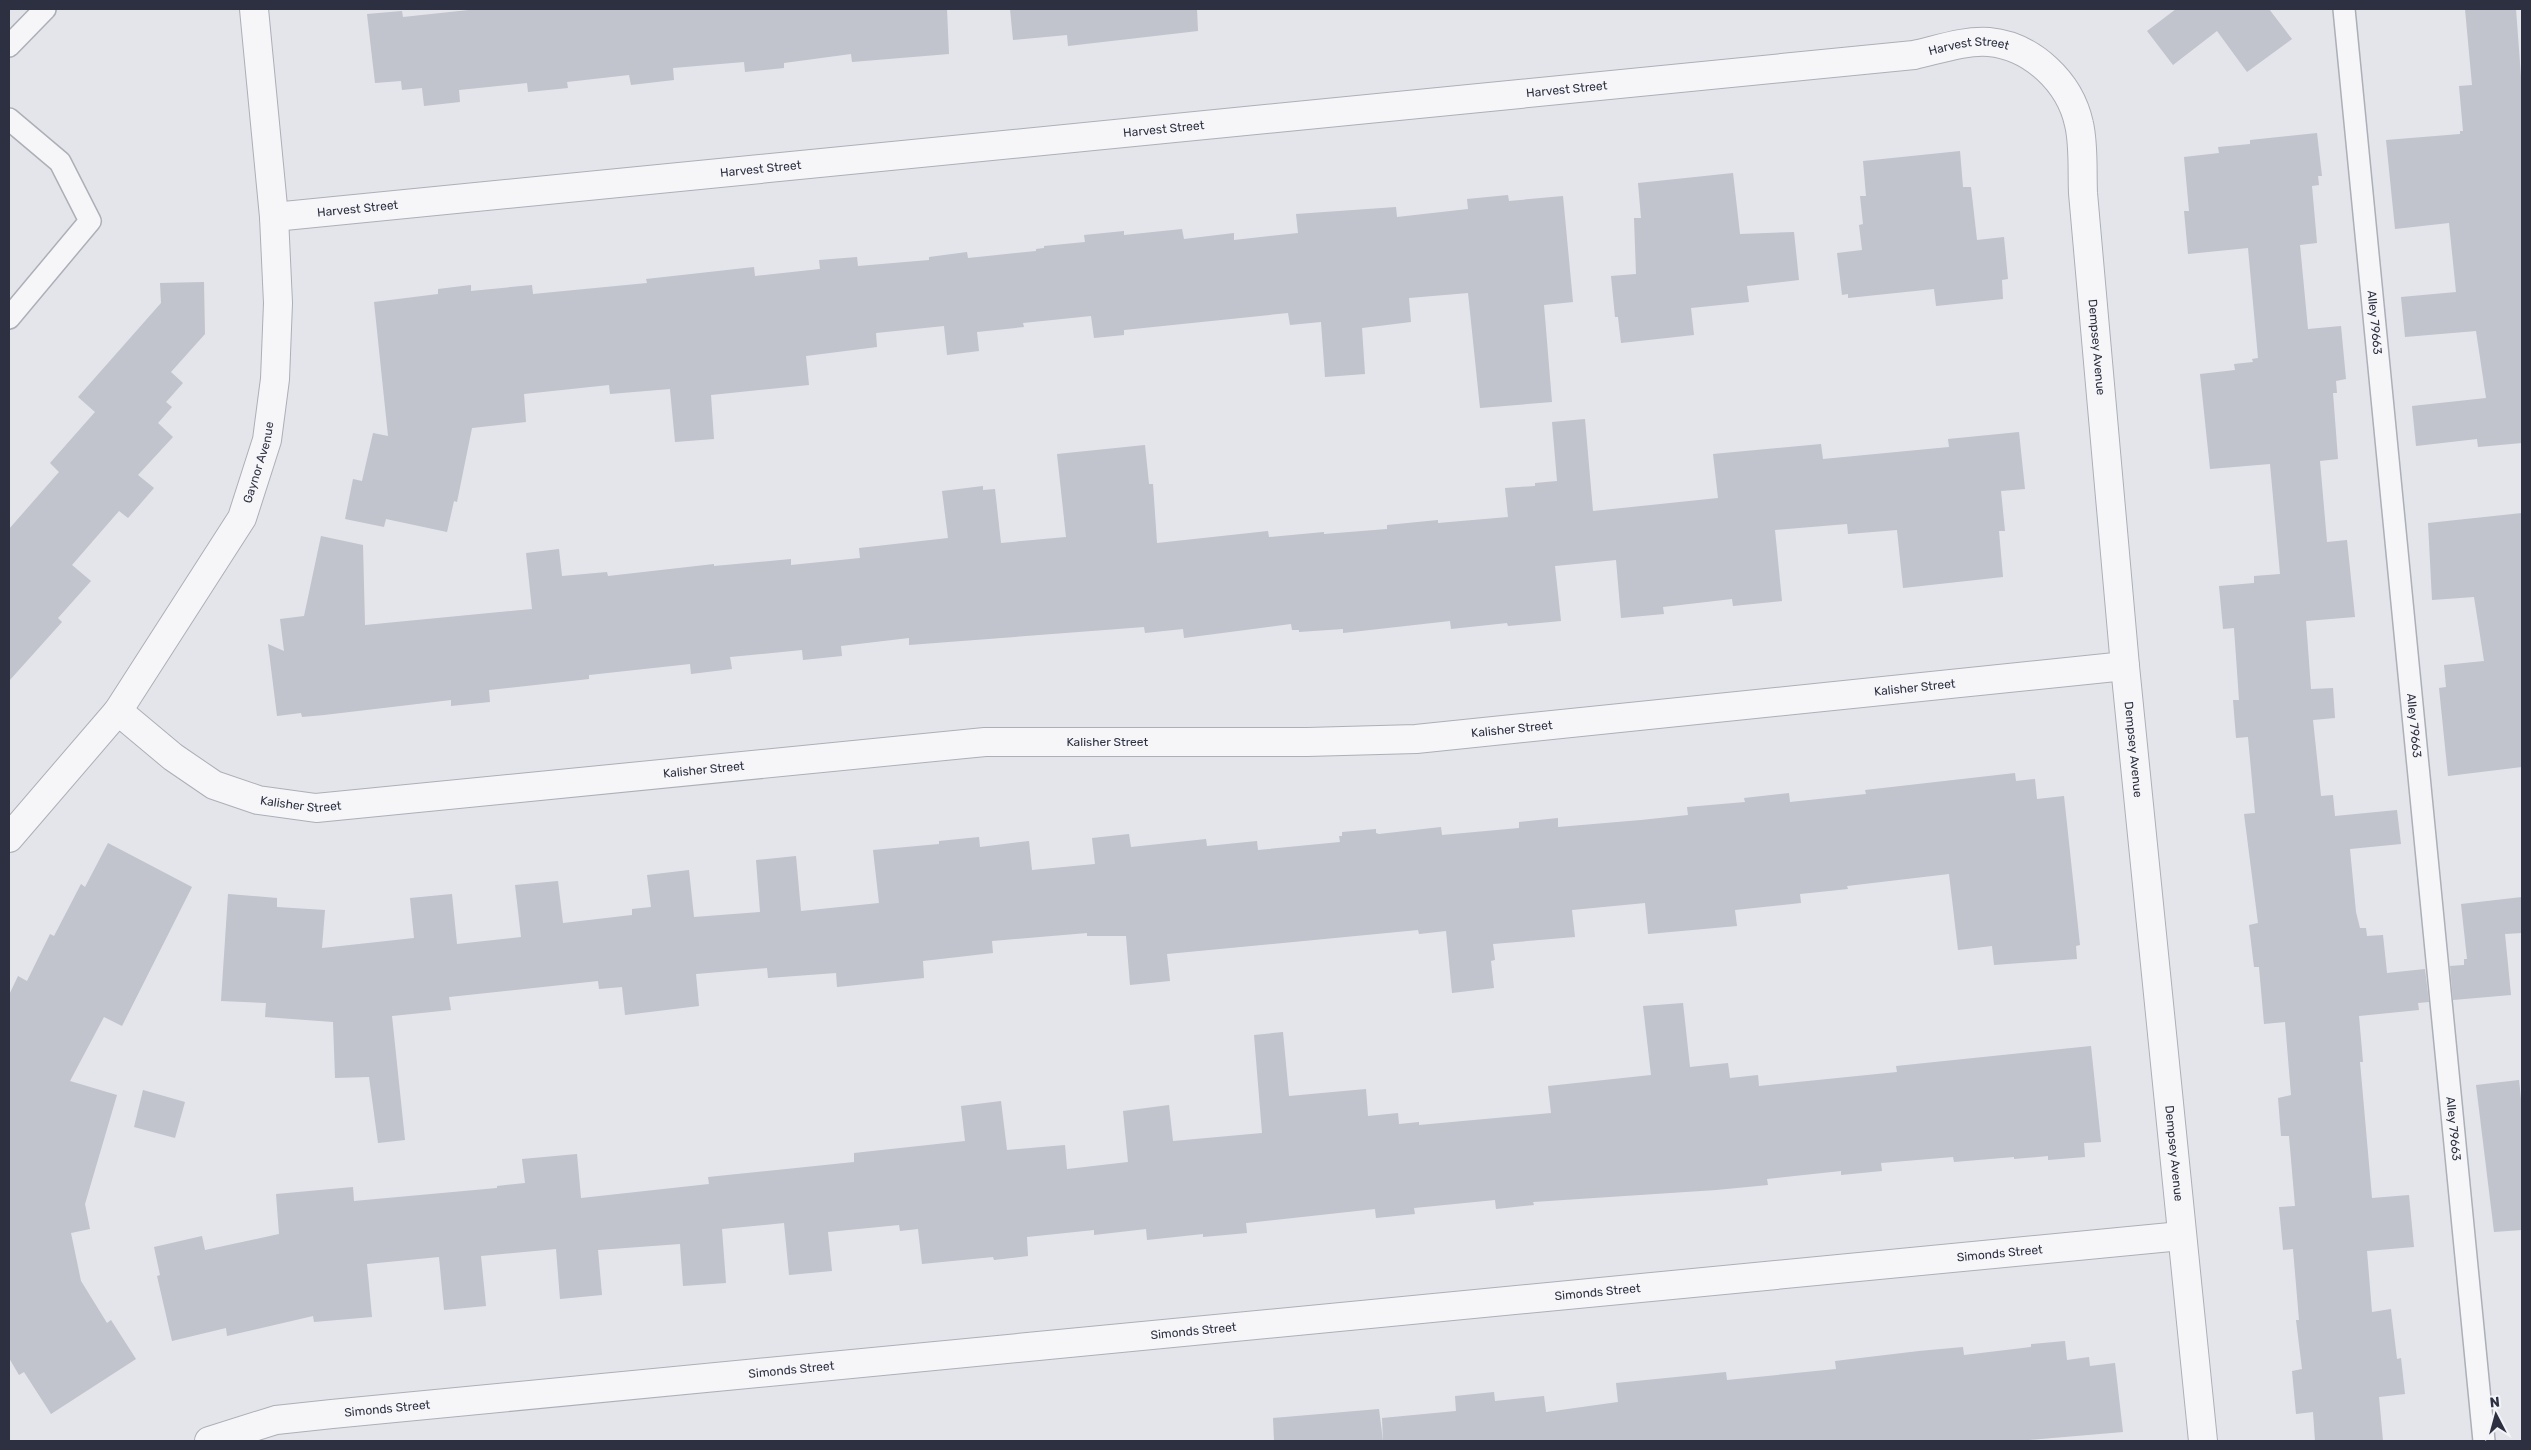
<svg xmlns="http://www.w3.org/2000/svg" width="2531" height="1450" font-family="Rubik,sans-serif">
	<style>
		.building { fill: #c1c3cd }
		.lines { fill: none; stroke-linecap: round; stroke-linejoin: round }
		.service-casing { stroke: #acafb7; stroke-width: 24 }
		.minor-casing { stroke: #acafb7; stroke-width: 30 }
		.tertiary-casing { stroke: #acafb7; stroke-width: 30 }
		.service { stroke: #f6f6f9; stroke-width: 21 }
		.minor { stroke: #f6f6f9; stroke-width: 28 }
		.tertiary { stroke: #f6f6f9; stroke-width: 28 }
		.labels { text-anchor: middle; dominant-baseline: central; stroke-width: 5; stroke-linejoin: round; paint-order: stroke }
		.street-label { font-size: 12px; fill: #2c3041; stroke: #f3f4f8 }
	</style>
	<rect width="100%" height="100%" fill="#e3e5ea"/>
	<g class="building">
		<path d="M 478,9 L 947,9 L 949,54 L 852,62 L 851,54 L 784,63 L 784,68 L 745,72 L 744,62 L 673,68 L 674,80 L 631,85 L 629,75 L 567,82 L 568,88 L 528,92 L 527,83 L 459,90 L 460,102 L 424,106 L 422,88 L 402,90 L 401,81 L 375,83 L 367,14 L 402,11 L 403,17 Z"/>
		<path d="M 1010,9 L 1197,9 L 1198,31 L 1068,46 L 1067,35 L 1013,40 Z"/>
		<path d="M 2176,9 L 2269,9 L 2292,39 L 2247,72 L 2217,31 L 2173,65 L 2147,31 Z"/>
		<path d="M 2465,9 L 2516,9 L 2522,90 L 2522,443 L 2478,447 L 2477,439 L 2416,446 L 2412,406 L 2486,398 L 2476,331 L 2405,337 L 2401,297 L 2456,292 L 2449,223 L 2395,229 L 2386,140 L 2460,134 L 2460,131 L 2463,131 L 2459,86 L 2472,85 Z"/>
		<path d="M 2317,133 L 2322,176 L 2318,176 L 2319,185 L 2312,186 L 2317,243 L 2300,245 L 2308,329 L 2341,326 L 2346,379 L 2336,381 L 2337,393 L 2333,393 L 2338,459 L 2320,461 L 2327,542 L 2347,540 L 2355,617 L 2306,621 L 2311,689 L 2333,688 L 2335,718 L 2313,720 L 2321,796 L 2333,795 L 2335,816 L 2397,810 L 2401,844 L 2350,849 L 2356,912 L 2360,928 L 2366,928 L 2367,936 L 2383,935 L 2387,973 L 2425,969 L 2429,1002 L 2418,1003 L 2419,1010 L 2359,1016 L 2363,1062 L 2360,1062 L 2372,1198 L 2409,1195 L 2414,1247 L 2367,1251 L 2372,1312 L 2391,1309 L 2397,1359 L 2401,1358 L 2405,1394 L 2379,1397 L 2383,1441 L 2315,1441 L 2313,1412 L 2296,1414 L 2292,1371 L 2302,1369 L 2296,1320 L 2299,1320 L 2293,1249 L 2283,1250 L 2279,1207 L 2295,1206 L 2289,1136 L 2281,1136 L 2278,1098 L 2291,1095 L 2285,1022 L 2264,1024 L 2259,967 L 2254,967 L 2249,925 L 2258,923 L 2244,814 L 2255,813 L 2248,737 L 2236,738 L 2233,700 L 2239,700 L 2234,628 L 2223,629 L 2219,586 L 2254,583 L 2254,576 L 2280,574 L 2270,464 L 2210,469 L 2200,374 L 2235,370 L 2234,364 L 2253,362 L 2252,359 L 2258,358 L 2248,248 L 2188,254 L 2184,211 L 2189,211 L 2184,157 L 2219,153 L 2218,147 L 2250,144 L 2250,140 Z"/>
		<path d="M 1960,151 L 1963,187 L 1971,187 L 1977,240 L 2004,237 L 2008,279 L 2002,280 L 2003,299 L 1936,306 L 1934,289 L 1848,298 L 1848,294 L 1842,295 L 1837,253 L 1862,250 L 1859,225 L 1863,224 L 1860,196 L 1866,196 L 1863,161 Z"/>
		<path d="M 1733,173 L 1740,234 L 1794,232 L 1799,280 L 1747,286 L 1749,302 L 1691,308 L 1694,335 L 1621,343 L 1618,317 L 1615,317 L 1611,276 L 1636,274 L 1634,218 L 1641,218 L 1638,183 Z"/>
		<path d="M 1508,195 L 1509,201 L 1563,196 L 1573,302 L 1544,305 L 1552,402 L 1480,408 L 1468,293 L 1409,298 L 1411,322 L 1362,328 L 1365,374 L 1325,377 L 1321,322 L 1290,325 L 1288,313 L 1124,330 L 1124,335 L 1094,338 L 1091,316 L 1023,323 L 1024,327 L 977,332 L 979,351 L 947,355 L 944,326 L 876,333 L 877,347 L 806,356 L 809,385 L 711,395 L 714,439 L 675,442 L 670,389 L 610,394 L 609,385 L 524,394 L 526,422 L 472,428 L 457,502 L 454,501 L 447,532 L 386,519 L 384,527 L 345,519 L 353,479 L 362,481 L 373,433 L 388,436 L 374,302 L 438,294 L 438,289 L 471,285 L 471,291 L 532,285 L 533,294 L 647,283 L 646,279 L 754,267 L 755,276 L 820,269 L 819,260 L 857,257 L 858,266 L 929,260 L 929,257 L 967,252 L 968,258 L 1036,251 L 1036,249 L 1044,248 L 1044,246 L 1085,242 L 1084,235 L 1124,231 L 1124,235 L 1182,229 L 1184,239 L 1234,233 L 1234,240 L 1298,233 L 1296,214 L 1396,207 L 1397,217 L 1468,209 L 1467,199 Z"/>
		<path d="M 204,282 L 205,334 L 171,372 L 183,383 L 166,402 L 172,407 L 158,423 L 173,437 L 138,475 L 154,488 L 128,518 L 119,511 L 72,565 L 91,581 L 58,618 L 62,622 L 9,681 L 9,529 L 59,472 L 50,463 L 95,412 L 78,397 L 161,303 L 160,283 Z"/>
		<path d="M 1585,419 L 1593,511 L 1718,498 L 1713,454 L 1821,444 L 1823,459 L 1949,447 L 1948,439 L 2019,432 L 2025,489 L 2001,491 L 2005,531 L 1999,531 L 2003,577 L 1903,588 L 1897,530 L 1848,534 L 1847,524 L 1775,530 L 1782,601 L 1733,606 L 1732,599 L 1663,607 L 1664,614 L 1621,618 L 1616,560 L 1555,566 L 1561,621 L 1508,626 L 1507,623 L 1451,629 L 1450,621 L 1343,633 L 1343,629 L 1299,632 L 1299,630 L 1292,630 L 1291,624 L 1184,638 L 1183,629 L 1145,633 L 1144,627 L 909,645 L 909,638 L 841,646 L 842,656 L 803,660 L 802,650 L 730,657 L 732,669 L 691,674 L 690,664 L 589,675 L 589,679 L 489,690 L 490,702 L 451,706 L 451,700 L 324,715 L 302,717 L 301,713 L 277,716 L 268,644 L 284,651 L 280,619 L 304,616 L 321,536 L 363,545 L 365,625 L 532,609 L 526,553 L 559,549 L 562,576 L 607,572 L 608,576 L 714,564 L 714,566 L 791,559 L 791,565 L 860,558 L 859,548 L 948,538 L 942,491 L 983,486 L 983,490 L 995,489 L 1001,543 L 1066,537 L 1057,454 L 1145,445 L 1149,484 L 1153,484 L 1157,543 L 1268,531 L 1269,537 L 1324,532 L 1324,534 L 1387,529 L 1387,525 L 1438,520 L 1438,523 L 1508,517 L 1505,488 L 1535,486 L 1535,483 L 1557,481 L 1552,422 Z"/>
		<path d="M 2522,513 L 2522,767 L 2448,776 L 2439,688 L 2446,687 L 2444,665 L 2484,661 L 2474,597 L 2432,600 L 2428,523 Z"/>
		<path d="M 2015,773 L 2016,781 L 2035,779 L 2037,799 L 2064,796 L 2080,945 L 2076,946 L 2077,959 L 1994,965 L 1992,946 L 1958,950 L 1949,874 L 1847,886 L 1848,889 L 1800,894 L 1801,903 L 1735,910 L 1737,926 L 1648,934 L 1645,903 L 1572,910 L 1575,937 L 1493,944 L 1495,960 L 1491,961 L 1494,988 L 1452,993 L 1446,931 L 1419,934 L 1418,930 L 1167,954 L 1170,981 L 1130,985 L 1126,936 L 1087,936 L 1087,933 L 992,941 L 993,953 L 923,961 L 924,978 L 837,987 L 836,973 L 768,978 L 767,968 L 696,974 L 699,1006 L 625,1015 L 622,987 L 599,989 L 598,981 L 449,997 L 451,1010 L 392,1016 L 405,1140 L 378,1143 L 369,1077 L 335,1078 L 333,1022 L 265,1017 L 266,1003 L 221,1001 L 228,894 L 277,898 L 277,907 L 325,910 L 322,948 L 414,938 L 410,898 L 452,894 L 457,944 L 521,937 L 515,885 L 558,881 L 563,923 L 632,915 L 632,909 L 651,907 L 647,875 L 689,870 L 694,917 L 760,912 L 756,860 L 796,856 L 801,911 L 879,903 L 873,850 L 939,844 L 939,841 L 979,837 L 980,847 L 1029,841 L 1032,870 L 1095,864 L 1092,838 L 1129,834 L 1131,847 L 1206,839 L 1207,846 L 1257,841 L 1258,850 L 1340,842 L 1339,836 L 1342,836 L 1342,832 L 1376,829 L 1376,833 L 1379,834 L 1441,827 L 1442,835 L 1519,828 L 1519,822 L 1558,818 L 1558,827 L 1641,820 L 1688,815 L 1687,807 L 1745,802 L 1744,798 L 1789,793 L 1790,802 L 1866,794 L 1865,790 Z"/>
		<path d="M 108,843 L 192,887 L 122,1026 L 104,1017 L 70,1081 L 117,1095 L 85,1204 L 90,1229 L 71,1233 L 81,1281 L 107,1323 L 111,1320 L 136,1359 L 51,1414 L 24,1372 L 19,1375 L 9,1358 L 9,995 L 18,976 L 27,981 L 50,934 L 54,936 L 81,884 L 85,887 Z"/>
		<path d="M 2522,897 L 2522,933 L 2505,934 L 2511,995 L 2453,1000 L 2450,966 L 2464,965 L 2464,959 L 2467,959 L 2461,904 Z"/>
		<path d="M 1683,1003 L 1690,1067 L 1728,1063 L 1730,1078 L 1758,1075 L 1759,1086 L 1897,1072 L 1896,1066 L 2091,1046 L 2101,1142 L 2084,1143 L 2085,1157 L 2048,1160 L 2048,1156 L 2014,1159 L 2014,1157 L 1954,1162 L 1953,1157 L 1881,1163 L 1882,1171 L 1841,1175 L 1841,1171 L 1767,1179 L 1768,1185 L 1716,1190 L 1533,1202 L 1534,1205 L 1496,1209 L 1495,1200 L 1414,1208 L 1415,1214 L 1376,1218 L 1375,1209 L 1246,1223 L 1247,1233 L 1203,1237 L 1203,1234 L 1147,1240 L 1146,1229 L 1094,1235 L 1094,1230 L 1027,1237 L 1028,1256 L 994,1260 L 993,1257 L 922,1264 L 918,1229 L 900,1231 L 899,1225 L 828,1232 L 832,1271 L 789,1275 L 784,1223 L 722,1229 L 726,1283 L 683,1286 L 680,1244 L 598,1250 L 602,1295 L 560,1299 L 556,1249 L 481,1256 L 486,1306 L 444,1310 L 439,1257 L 367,1264 L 372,1317 L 314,1322 L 313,1316 L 227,1336 L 226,1328 L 172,1341 L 157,1276 L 160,1275 L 154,1247 L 202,1236 L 205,1250 L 279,1234 L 276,1194 L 353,1187 L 354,1201 L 497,1188 L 497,1186 L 525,1183 L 522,1159 L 577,1154 L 581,1198 L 709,1184 L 708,1177 L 854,1162 L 854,1153 L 965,1141 L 961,1106 L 1001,1101 L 1007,1150 L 1065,1145 L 1067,1169 L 1128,1162 L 1123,1111 L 1169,1105 L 1173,1141 L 1262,1133 L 1254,1035 L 1283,1032 L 1289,1096 L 1366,1089 L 1368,1116 L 1398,1113 L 1399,1124 L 1419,1122 L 1419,1125 L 1551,1113 L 1548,1086 L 1651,1075 L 1643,1006 Z"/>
		<path d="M 2519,1080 L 2522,1108 L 2522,1230 L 2494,1232 L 2476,1085 Z"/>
		<path d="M 143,1090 L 185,1102 L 175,1138 L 134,1127 Z"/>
		<path d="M 2065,1341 L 2067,1360 L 2089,1357 L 2090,1366 L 2115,1363 L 2123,1432 L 2017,1441 L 1383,1441 L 1382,1418 L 1456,1411 L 1455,1396 L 1494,1392 L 1495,1401 L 1544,1396 L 1546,1412 L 1618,1402 L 1616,1383 L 1726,1372 L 1727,1380 L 1836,1369 L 1835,1361 L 1919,1351 L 1963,1347 L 1964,1355 L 2031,1347 L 2031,1344 Z"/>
		<path d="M 1379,1409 L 1383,1441 L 1274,1441 L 1273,1418 Z"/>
	</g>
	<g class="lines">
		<g class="service-casing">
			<g id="service">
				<path id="s1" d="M 2344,9 L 2484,1441"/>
				<path d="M 9,46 L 45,9"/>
				<path d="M 9,119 L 60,162 L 90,221 L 9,318"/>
			</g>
		</g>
		<g class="minor-casing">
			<g id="minor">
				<path id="s2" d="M 274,217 L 1914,55 C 1937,50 1965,40 1989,42 C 2032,46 2070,82 2079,124 C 2084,145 2082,171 2083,193 L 2125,666 L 2203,1441"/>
				<path id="s3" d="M 118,711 L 173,757 L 214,785 L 258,800 L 316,808 L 985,742 L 1307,742 L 1416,739 L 2125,666"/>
				<path id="s4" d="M 209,1441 L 276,1420 L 332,1414 L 2181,1236"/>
			</g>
		</g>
		<g class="tertiary-casing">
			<g id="tertiary">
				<path id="s5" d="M 9,838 L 118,711 L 242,518 L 267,440 L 275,379 L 278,303 L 274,217 L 254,9"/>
			</g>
		</g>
		<use href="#service" class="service"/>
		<use href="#minor" class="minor"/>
		<use href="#tertiary" class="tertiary"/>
	</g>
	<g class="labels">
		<g class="street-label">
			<text stroke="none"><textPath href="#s2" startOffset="1704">Harvest Street</textPath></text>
			<text stroke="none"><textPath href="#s2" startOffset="1299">Harvest Street</textPath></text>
			<text stroke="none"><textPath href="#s2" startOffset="894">Harvest Street</textPath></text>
			<text stroke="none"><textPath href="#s2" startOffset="489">Harvest Street</textPath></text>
			<text stroke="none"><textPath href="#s2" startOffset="84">Harvest Street</textPath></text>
			<text stroke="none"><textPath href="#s1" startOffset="315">Alley 79663</textPath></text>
			<text stroke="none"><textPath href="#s2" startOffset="2078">Dempsey Avenue</textPath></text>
			<text stroke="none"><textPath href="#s5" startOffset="455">Gaynor Avenue</textPath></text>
			<text stroke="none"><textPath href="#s3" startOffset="1831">Kalisher Street</textPath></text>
			<text stroke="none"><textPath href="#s1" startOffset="720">Alley 79663</textPath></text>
			<text stroke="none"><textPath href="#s3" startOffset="1426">Kalisher Street</textPath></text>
			<text stroke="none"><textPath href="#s3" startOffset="1021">Kalisher Street</textPath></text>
			<text stroke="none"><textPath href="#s2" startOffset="2482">Dempsey Avenue</textPath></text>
			<text stroke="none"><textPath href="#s3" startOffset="616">Kalisher Street</textPath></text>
			<text stroke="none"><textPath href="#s3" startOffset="211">Kalisher Street</textPath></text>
			<text stroke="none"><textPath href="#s1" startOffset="1125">Alley 79663</textPath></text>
			<text stroke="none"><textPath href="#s2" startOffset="2888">Dempsey Avenue</textPath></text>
			<text stroke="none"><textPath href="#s4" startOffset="1802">Simonds Street</textPath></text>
			<text stroke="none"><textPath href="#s4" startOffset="1398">Simonds Street</textPath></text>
			<text stroke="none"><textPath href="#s4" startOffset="992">Simonds Street</textPath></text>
			<text stroke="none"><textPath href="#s4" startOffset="588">Simonds Street</textPath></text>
			<text stroke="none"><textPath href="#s4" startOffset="182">Simonds Street</textPath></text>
		</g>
	</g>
	<rect width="2531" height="1450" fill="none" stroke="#2c3041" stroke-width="20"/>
	<g transform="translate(2496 1415) rotate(354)" stroke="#f3f4f8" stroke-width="4" paint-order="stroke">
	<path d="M0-4L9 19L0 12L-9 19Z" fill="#2c3041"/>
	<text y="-8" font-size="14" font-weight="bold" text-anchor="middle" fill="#2c3041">N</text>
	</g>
</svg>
